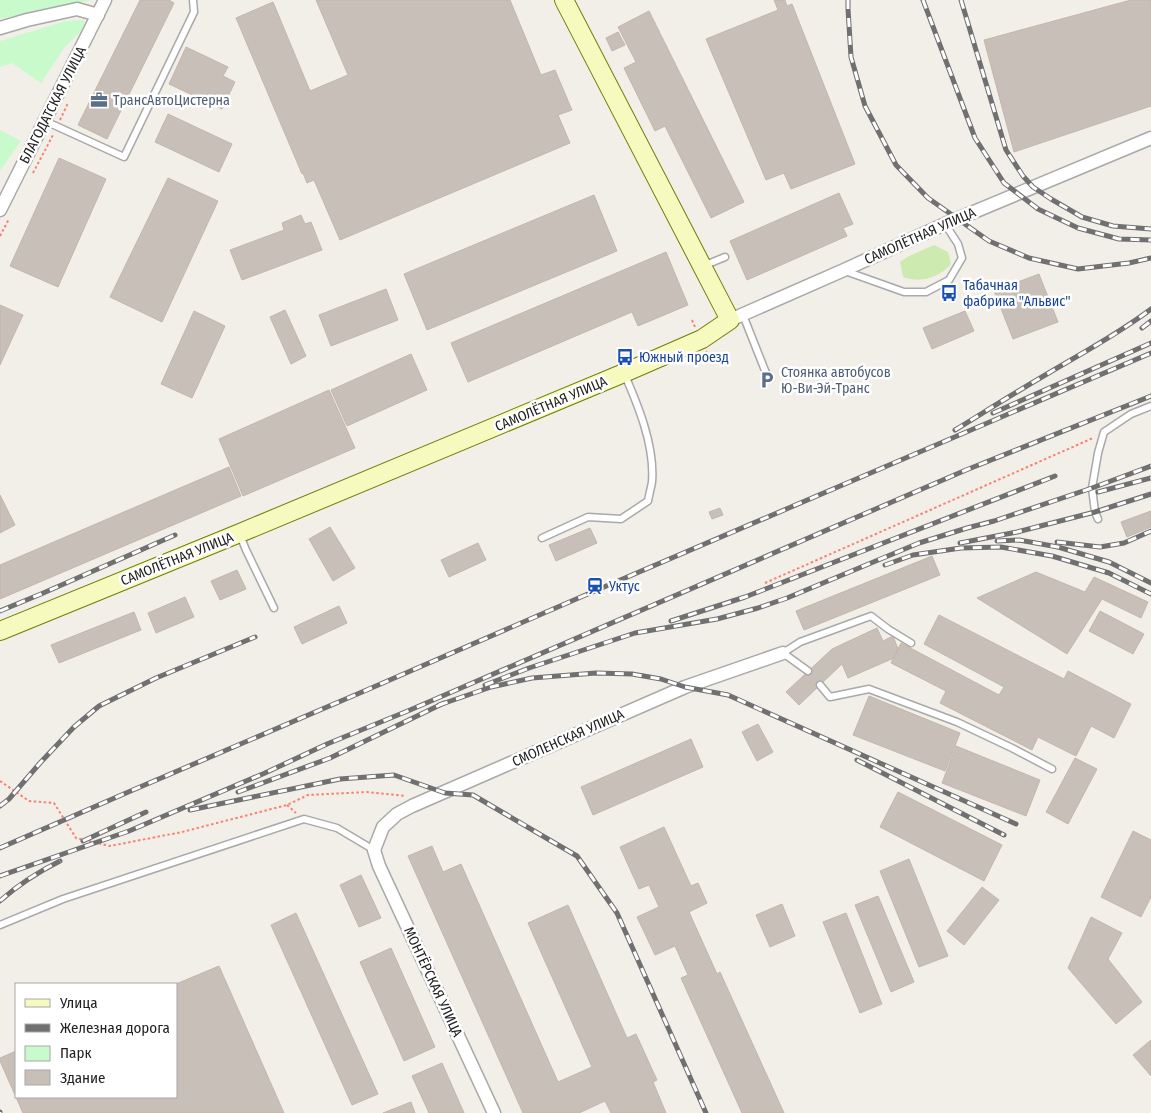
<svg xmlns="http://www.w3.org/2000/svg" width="1151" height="1113" font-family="'Fira Sans Condensed',sans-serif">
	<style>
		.grass { fill: #cdebb0 }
		.park { fill: #c8facc }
		.building { fill: #c7bfb8; stroke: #c4b6ab }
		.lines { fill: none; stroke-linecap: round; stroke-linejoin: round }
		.lane-casing { stroke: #a9a9a9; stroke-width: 9 }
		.street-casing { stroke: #a9a9a9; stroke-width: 15 }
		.secondary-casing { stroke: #707d05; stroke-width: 20 }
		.path { stroke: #fa8072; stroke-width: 2; stroke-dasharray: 2.5 2.5; stroke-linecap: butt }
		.lane { stroke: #fff; stroke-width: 6 }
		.street { stroke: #fff; stroke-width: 12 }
		.secondary { stroke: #f7fabf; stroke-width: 18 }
		.rail-casing { stroke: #707070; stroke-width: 5 }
		.rail { stroke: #fff; stroke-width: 3; stroke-dasharray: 9; stroke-linecap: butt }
		.labels { text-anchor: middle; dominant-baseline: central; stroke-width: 5; stroke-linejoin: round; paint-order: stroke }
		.service-label { font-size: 14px; fill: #4e5e75; stroke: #fff; text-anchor: start }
		.street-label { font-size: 14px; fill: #222; stroke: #fff }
		.transit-label { font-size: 14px; fill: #164399; stroke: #fff; text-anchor: start }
	</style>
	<rect width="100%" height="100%" fill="#f2efe9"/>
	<path class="grass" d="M 934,245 L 948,252 L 951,264 C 940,277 920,284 903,277 L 900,262 L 909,256 Z"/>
	<g class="park">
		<path d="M 0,0 L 92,0 L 0,19 Z"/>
		<path d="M 85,20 L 82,30 L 64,48 L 41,83 L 12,63 L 0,67 L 0,41 L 66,21 Z"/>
		<path d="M 0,130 L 21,141 L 0,171 Z"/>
	</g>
	<g class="building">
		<path d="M 140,0 L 169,0 L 174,3 L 107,139 L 78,125 Z"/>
		<path d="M 316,0 L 510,0 L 541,75 L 555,70 L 572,110 L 558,115 L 570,143 L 340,240 L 314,180 L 307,183 L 303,173 L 302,174 L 236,18 L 273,2 L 310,91 L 348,75 Z"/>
		<path d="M 774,0 L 785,0 L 787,6 L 792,4 L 855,164 L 791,189 L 784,173 L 766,180 L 706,39 L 778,10 Z"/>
		<path d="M 1131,0 L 1151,0 L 1151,106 L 1014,152 L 984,40 Z"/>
		<path d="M 649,11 L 744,202 L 711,218 L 665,126 L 655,131 L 624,68 L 636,62 L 618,27 Z"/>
		<path d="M 618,32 L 625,45 L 612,51 L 606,38 Z"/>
		<path d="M 186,47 L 228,67 L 223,76 L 235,82 L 222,109 L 169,84 Z"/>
		<path d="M 168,114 L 232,144 L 219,172 L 155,142 Z"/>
		<path d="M 59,158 L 106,179 L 58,287 L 10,266 Z"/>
		<path d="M 168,178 L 218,201 L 162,322 L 110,297 Z"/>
		<path d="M 839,193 L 853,224 L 843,228 L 847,236 L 747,280 L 730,241 Z"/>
		<path d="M 594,195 L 617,251 L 427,330 L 404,274 Z"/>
		<path d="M 301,215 L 305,224 L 311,222 L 322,250 L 242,280 L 230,250 L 284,230 L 282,223 Z"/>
		<path d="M 666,252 L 688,305 L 638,326 L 632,312 L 468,382 L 451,343 Z"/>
		<path d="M 1039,274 L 1058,322 L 1013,339 L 994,291 Z"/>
		<path d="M 386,289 L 398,320 L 331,346 L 319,315 Z"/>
		<path d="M 0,305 L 23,315 L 0,365 Z"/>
		<path d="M 285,310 L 306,356 L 291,364 L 270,317 Z"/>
		<path d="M 194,311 L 225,326 L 192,398 L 161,384 Z"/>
		<path d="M 965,311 L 974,331 L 932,349 L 923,328 Z"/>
		<path d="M 411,354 L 427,390 L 347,426 L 331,390 Z"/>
		<path d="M 329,390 L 355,448 L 243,496 L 219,439 Z"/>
		<path d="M 229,467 L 241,496 L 0,599 L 0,565 Z"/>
		<path d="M 0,495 L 15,525 L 0,533 Z"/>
		<path d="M 720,508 L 723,515 L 712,519 L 709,512 Z"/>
		<path d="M 1151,511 L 1151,527 L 1127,537 L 1121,522 Z"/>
		<path d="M 330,527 L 355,568 L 333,581 L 309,539 Z"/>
		<path d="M 590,528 L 597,543 L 556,561 L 549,545 Z"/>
		<path d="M 478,543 L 486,560 L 449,577 L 441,560 Z"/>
		<path d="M 932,556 L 940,575 L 804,630 L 796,611 Z"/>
		<path d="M 237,570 L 246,589 L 220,600 L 211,581 Z"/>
		<path d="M 1036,572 L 1085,592 L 1094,577 L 1148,602 L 1141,618 L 1102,599 L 1067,654 L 977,598 Z"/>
		<path d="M 185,597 L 194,617 L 156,633 L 148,613 Z"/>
		<path d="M 339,606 L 347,623 L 302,644 L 294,627 Z"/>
		<path d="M 1100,611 L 1144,634 L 1133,654 L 1089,631 Z"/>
		<path d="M 134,612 L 141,630 L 59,663 L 51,645 Z"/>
		<path d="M 939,615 L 1064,679 L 1068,671 L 1131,704 L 1114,738 L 1091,726 L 1076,756 L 1038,737 L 1032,750 L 940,703 L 946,691 L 891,663 L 901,643 L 999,695 L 1004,687 L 924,644 Z"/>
		<path d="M 877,628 L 883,641 L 893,636 L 898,649 L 894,658 L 848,678 L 842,664 L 799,705 L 786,692 L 832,649 Z"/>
		<path d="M 869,696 L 960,733 L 945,771 L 853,735 Z"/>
		<path d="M 758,724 L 773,752 L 757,761 L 742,732 Z"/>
		<path d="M 691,739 L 703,767 L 593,815 L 581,787 Z"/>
		<path d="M 956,746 L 1040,780 L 1026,816 L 942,783 Z"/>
		<path d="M 1075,758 L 1097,769 L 1068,824 L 1046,812 Z"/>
		<path d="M 898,792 L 1002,845 L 984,881 L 880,827 Z"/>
		<path d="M 664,827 L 691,886 L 698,883 L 707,903 L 689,912 L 717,974 L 720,972 L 784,1113 L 742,1113 L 681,978 L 688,975 L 675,946 L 655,955 L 637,917 L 659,907 L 649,885 L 639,889 L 620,847 Z"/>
		<path d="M 1133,831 L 1151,840 L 1151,897 L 1141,917 L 1101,897 Z"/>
		<path d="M 432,846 L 443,872 L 461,864 L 558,1082 L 592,1067 L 528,923 L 568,905 L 627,1038 L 636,1034 L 657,1080 L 653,1082 L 666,1113 L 611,1113 L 605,1101 L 579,1113 L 523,1113 L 408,856 Z"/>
		<path d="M 909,859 L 948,956 L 919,967 L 880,871 Z"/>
		<path d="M 361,875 L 381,918 L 359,927 L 340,885 Z"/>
		<path d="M 982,887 L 999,900 L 964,945 L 947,931 Z"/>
		<path d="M 878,896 L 914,982 L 891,992 L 855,905 Z"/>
		<path d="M 782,904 L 795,936 L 770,947 L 756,915 Z"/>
		<path d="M 296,913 L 378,1094 L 352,1105 L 271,925 Z"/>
		<path d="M 846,913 L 882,1004 L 860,1013 L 823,922 Z"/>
		<path d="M 1091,917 L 1122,933 L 1108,959 L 1142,1002 L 1116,1024 L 1068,968 Z"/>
		<path d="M 391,948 L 435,1047 L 404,1061 L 360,962 Z"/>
		<path d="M 219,966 L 284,1113 L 23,1113 L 0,1061 L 0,1058 L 16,1051 L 16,1097 L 176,1097 L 176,984 Z"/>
		<path d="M 1151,1040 L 1151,1076 L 1133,1055 Z"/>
		<path d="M 442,1063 L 464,1113 L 429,1113 L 412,1076 Z"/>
		<path d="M 411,1102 L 415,1113 L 383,1113 Z"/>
	</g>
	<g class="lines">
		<g class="lane-casing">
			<g id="lane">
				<path d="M 45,121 L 124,157 L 194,12 L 193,0"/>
				<path d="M 703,266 L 725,257"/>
				<path d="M 845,271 L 904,292 L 926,292 L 949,280 L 962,258 L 958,244 L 945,224"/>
				<path d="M 743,315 L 768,378"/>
				<path d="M 1098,519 L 1095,512 L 1092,488 L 1098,453 L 1104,432 L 1131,414 L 1151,406"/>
				<path d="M 240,535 L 246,550 L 274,608"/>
				<path d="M 542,538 L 588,517 L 621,519 L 648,501 C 649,495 651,488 652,482 C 655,446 638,405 624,373"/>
				<path d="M 808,671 L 783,653 L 800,642 L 871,616 L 888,629 L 911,643"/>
				<path d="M 820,685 L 830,697 L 869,689 L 957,722 L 1012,748 L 1052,769"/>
				<path d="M 0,925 L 63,899 L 304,819 L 337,828 L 374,850"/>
			</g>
		</g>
		<g class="street-casing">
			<g id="street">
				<path d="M 0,28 L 27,20 L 77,9 L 98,15"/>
				<path d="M 0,210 L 105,0"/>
				<path d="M 730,320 L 844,270 L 945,224 L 1151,138"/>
				<path d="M 494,1113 L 379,866 L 374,850 L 383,827 L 397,814 L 412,806 L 685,687 L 783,653"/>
			</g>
		</g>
		<g class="secondary-casing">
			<path id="secondary" d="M 0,631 L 240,533 L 624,373 L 702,339 L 730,320 L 564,0"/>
		</g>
		<g class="path">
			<path d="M 60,120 L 68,103"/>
			<path d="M 33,173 L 53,135"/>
			<path d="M 0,236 L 9,219"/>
			<path d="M 692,320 L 695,327"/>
			<path d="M 706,351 L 709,358"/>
			<path d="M 765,583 L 1093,438"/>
			<path d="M 0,781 L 29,801 L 54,803 L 76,838 L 110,846 L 182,832 L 287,805 L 308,795 L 367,792 L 406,796"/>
			<path d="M 287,805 L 296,813"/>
		</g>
		<use href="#lane" class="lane"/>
		<use href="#street" class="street"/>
		<use href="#secondary" class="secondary"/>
		<g class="rail-casing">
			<g id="rail">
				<path d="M 848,0 L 848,9 L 851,57 L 865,106 L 896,165 L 928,198 L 989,241 L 1029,258 L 1078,269 L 1129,263 L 1151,258"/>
				<path d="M 923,0 L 975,138 L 1004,183 L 1038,209 L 1078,228 L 1119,239 L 1151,240"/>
				<path d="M 961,0 L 1006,150 L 1023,176 L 1033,187 L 1051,199 L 1082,217 L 1113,226 L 1151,229"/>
				<path d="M 1142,328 L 1151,321"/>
				<path d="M 993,413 L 1151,343"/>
				<path d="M 955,430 C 986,411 1016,392 1047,374 C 1082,353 1118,334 1151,309"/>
				<path d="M 1098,492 L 1151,478"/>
				<path d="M 997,541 L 1019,540 L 1058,547 L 1109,562 L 1151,583"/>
				<path d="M 1057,542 L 1100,547 L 1124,543 L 1151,531"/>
				<path d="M 960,543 L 1017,532 L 1095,512 L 1151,494"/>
				<path d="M 885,565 L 913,555 L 961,548 L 1001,547 L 1052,556 L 1109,573 L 1151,594"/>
				<path d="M 0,611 L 41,594 L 175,535"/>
				<path d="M 671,621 L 745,597 L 1055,476"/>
				<path d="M 485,685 L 529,668 L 635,633 L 717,619 L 758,608 L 787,598 L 919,543 L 967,528 L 994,521 L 1092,488 L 1151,466"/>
				<path d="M 439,705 L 491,687 L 532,678 L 596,673 L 632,674 L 661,679 L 685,687 L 728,695 L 1016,824"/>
				<path d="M 857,760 L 1004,835"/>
				<path d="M 238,792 L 330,758 L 444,703"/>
				<path d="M 0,806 L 9,799 L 40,763 L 74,727 L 99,706 L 156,678 L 255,637"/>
				<path d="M 190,810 L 340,779 L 394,775 L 445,793 L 473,795 L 553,842 L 577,856 L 617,913 L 706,1113"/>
				<path d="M 83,841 L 146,812"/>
				<path d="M 0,848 L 126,793 L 369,689 L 597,590 L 1151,353"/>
				<path d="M 0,876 L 129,831 L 265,773 L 327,744 L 410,710 L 966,470 L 1151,396"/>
				<path d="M 0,901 C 18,885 38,872 60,861"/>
				<path d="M 0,1112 L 0,1113"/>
			</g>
		</g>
		<use href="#rail" class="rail"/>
	</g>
	<defs>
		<g id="office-bare" transform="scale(1.35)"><path d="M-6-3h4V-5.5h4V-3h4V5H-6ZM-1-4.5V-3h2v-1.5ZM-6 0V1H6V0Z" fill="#5c6f8a" stroke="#fff" stroke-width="2.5" paint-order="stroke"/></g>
		<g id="bus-bare" transform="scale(1.35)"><path d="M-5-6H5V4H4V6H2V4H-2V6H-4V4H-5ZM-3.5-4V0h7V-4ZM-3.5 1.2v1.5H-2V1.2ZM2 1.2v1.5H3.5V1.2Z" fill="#1a4fb4" stroke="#fff" stroke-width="2.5" paint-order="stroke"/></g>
		<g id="parking-bare" transform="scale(1.35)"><path d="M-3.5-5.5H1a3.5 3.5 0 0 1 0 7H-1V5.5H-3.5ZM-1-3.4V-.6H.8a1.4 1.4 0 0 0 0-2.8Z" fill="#5c6f8a" stroke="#fff" stroke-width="2.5" paint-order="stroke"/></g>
		<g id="station-bare" transform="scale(1.35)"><path d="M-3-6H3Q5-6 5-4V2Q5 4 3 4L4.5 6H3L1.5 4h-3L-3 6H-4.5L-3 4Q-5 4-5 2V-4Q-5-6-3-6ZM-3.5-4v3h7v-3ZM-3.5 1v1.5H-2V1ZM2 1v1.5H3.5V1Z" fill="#1a4fb4" stroke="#fff" stroke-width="2.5" paint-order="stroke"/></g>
	</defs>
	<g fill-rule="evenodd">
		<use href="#office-bare" x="99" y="100"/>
		<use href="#bus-bare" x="949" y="293"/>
		<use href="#bus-bare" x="625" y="357"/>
		<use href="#parking-bare" x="767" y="380"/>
		<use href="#station-bare" x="595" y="586"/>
	</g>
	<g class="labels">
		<g class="service-label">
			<text x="113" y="100">ТрансАвтоЦистерна</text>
			<text x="781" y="372">Стоянка автобусов<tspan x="781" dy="16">Ю-Ви-Эй-Транс</tspan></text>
		</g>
		<g class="street-label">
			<text transform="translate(53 105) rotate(-63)">БЛАГОДАТСКАЯ УЛИЦА</text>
			<text transform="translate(920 236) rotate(-24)">САМОЛЁТНАЯ УЛИЦА</text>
			<text transform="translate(551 404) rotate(-23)">САМОЛЁТНАЯ УЛИЦА</text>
			<text transform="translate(177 559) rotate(-22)">САМОЛЁТНАЯ УЛИЦА</text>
			<text transform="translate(568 738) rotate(-24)">СМОЛЕНСКАЯ УЛИЦА</text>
			<text transform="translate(433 982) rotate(65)">МОНТЁРСКАЯ УЛИЦА</text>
		</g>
		<g class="transit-label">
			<text x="963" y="285">Табачная<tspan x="963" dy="16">фабрика "Альвис"</tspan></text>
			<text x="639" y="357">Южный проезд</text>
			<text x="609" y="586">Уктус</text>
		</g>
	</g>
	<rect x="15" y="983" width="162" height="115" fill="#ffffff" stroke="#a7a7a7"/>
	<rect x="25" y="999" width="25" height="8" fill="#f7fabf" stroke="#a7a7a7"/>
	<text x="60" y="1008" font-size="15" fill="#222222">Улица</text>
	<rect x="25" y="1024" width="25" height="8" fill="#707070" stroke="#a7a7a7"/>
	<text x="60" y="1033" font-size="15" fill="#222222">Железная дорога</text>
	<rect x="25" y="1046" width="25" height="15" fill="#c8facc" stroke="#a7a7a7"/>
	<text x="60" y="1058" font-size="15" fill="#222222">Парк</text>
	<rect x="25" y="1070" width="25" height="15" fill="#c7bfb8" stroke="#a7a7a7"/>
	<text x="60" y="1083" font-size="15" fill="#222222">Здание</text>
</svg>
